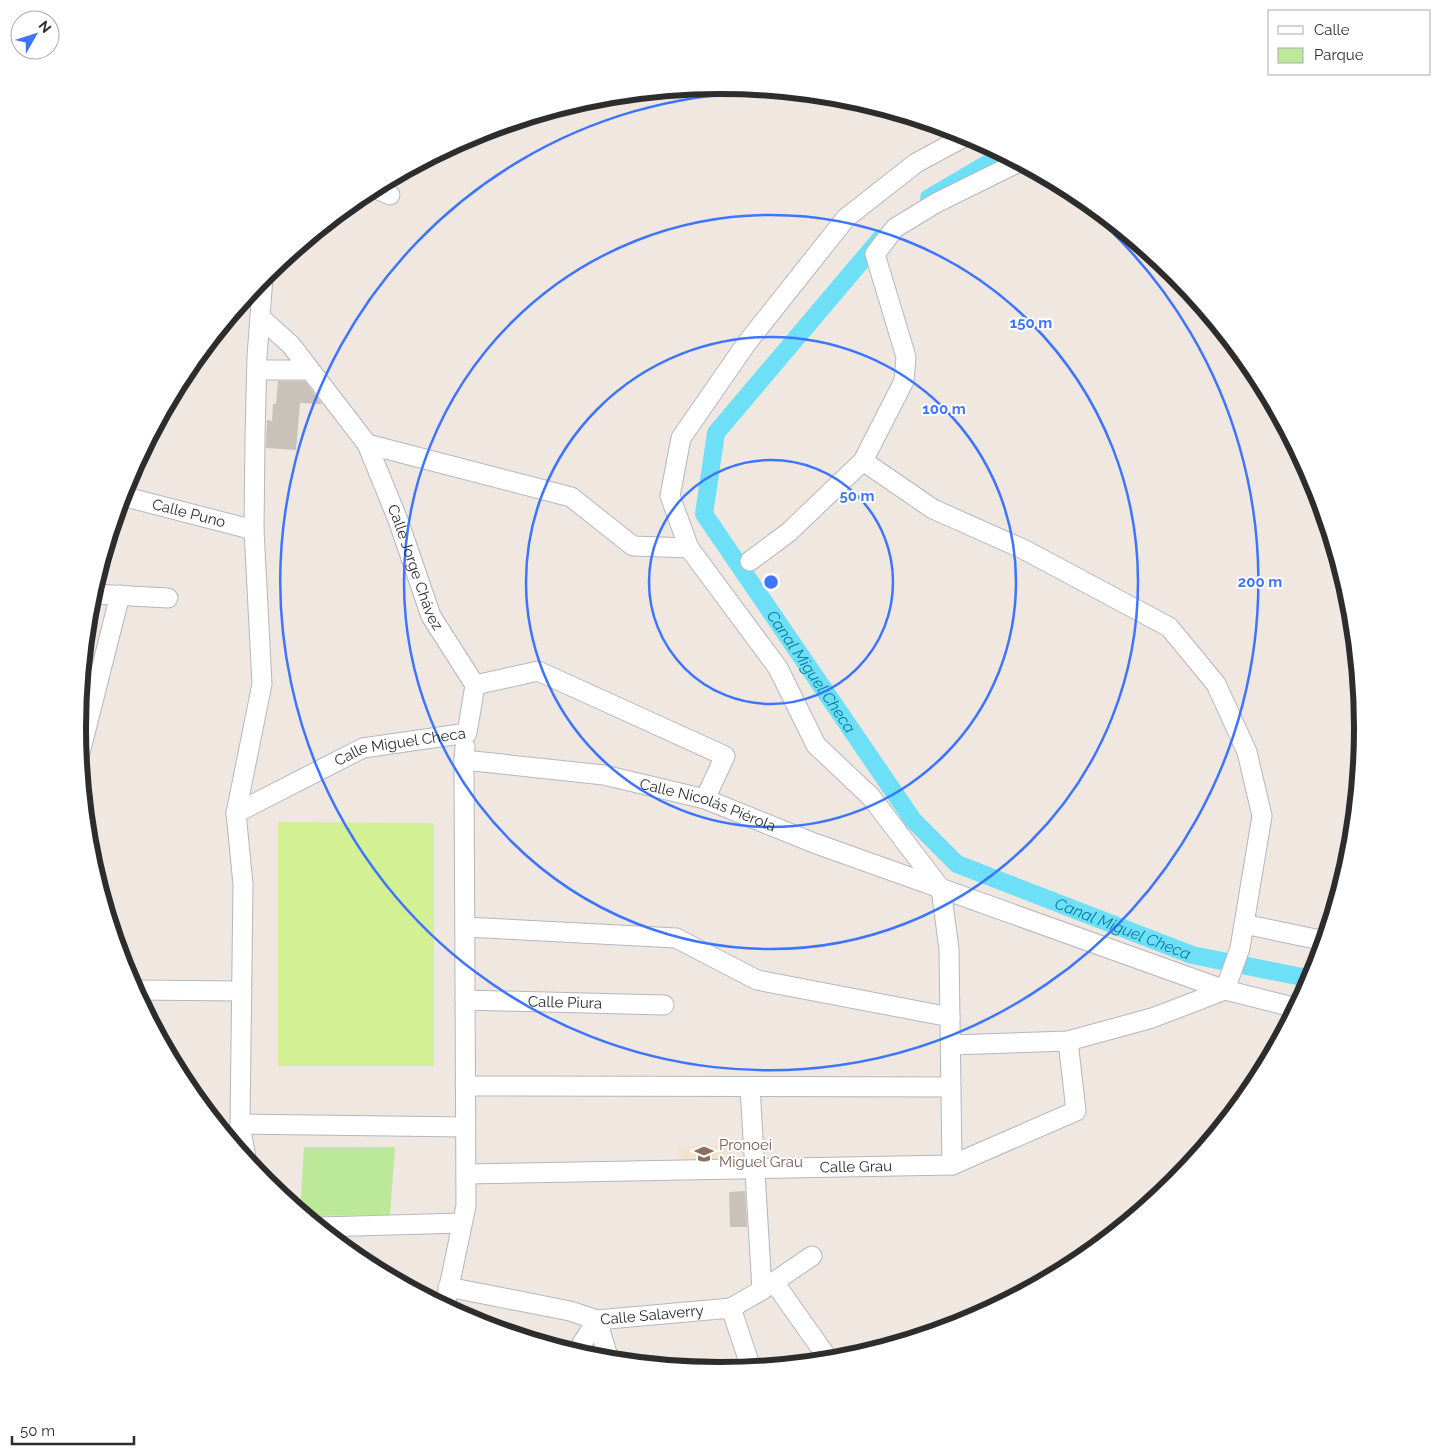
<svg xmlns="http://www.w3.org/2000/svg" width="1441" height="1456" font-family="Raleway,sans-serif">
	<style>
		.education { fill: #f1e3ce }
		.green { fill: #bce999 }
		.pitch { fill: #d3f095 }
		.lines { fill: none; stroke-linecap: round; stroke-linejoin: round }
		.canal { stroke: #6de0f7; stroke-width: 18 }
		.building { fill: #c8c2bb }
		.street-casing { stroke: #b3b7c1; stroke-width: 21 }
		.street { stroke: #fff; stroke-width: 19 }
		.ring { fill: none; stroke: #3d75ff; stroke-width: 2.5 }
		.labels { text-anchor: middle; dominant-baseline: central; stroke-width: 4; stroke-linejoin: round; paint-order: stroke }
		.street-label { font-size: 15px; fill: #2d2d2d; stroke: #fff }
		.education-label { font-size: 15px; fill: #785e54; stroke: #fff; text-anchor: start }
		.water-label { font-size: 16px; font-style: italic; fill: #067ca2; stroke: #fff }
		.rim { fill: none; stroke: #2d2d2d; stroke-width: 6 }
		.centre { fill: #3d75ff; stroke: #fff; stroke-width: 2.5 }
		.ring-label { font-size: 15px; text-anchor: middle; font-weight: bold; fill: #3d75ff; stroke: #fff; stroke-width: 4; stroke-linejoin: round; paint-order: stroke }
	</style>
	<rect width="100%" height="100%" fill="#efe7e0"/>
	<path class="education" d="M 729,1145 L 729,1161 L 680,1161 L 679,1147 Z"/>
	<path class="green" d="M 304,1147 L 395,1147 L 390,1215 L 306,1216 L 300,1211 Z"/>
	<path class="pitch" d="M 278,822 L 434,823 L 434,1066 L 278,1066 Z"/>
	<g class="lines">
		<g class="canal">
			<path d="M 929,198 L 1004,154"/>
			<path id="s1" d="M 881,238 L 716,433 L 704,514 L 913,820 L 957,864 L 1192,955 L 1312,979"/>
		</g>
	</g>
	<g class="building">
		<path d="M 278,381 L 305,381 L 322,404 L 300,403 L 296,450 L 266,448 L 267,420 L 272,421 L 273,404 L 276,404 Z"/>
		<path d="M 745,1191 L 747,1227 L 730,1227 L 729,1192 Z"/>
	</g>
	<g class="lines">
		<g class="street-casing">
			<g id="street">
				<path d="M 374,188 L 390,195"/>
				<path id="s2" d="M 260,317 L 291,345 L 367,444 L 398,520 L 431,616 L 475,685"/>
				<path d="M 257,370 L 310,370"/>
				<path d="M 367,444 L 571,497 L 633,546 L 689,548"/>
				<path d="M 863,461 L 933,509 L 1023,549 L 1169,627 L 1216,684 L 1247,752 L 1262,816 L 1240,948 L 1225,990 L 1152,1018 L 1068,1041 L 951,1045"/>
				<path id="s3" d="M 122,496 L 254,530"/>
				<path d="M 750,561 L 789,532 L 863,461 L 904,381 L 906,357 L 875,254 L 895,228 L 936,203 L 1019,162"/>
				<path d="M 93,594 L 168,598"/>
				<path d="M 80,753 L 120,595"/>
				<path id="s4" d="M 464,760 L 604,775 L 705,799 L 814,843 L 1225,990 L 1297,1008"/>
				<path id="s5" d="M 236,813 L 363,748 L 467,733 L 475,685 L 538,671 L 725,756 L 705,799"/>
				<path d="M 1244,924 L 1325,941"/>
				<path d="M 465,927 L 676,938 L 757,980 L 950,1017"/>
				<path d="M 135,990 L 242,991"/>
				<path id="s6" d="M 465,1000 L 664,1005"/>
				<path d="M 465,1086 L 951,1087"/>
				<path d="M 750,1087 L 762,1290"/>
				<path d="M 240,1124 L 465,1127"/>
				<path d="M 246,1158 L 240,1124 L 243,884 L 236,813 L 262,684 L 254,530 L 255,437 L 257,356 L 263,277"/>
				<path d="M 952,1165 L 949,949 L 941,889 L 871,797 L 816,745 L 778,668 L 689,548 L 670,496 L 681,438 L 746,344 L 846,218 L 916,163 L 968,135"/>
				<path id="s7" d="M 466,1174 L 952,1165 L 1076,1111 L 1068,1041"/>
				<path d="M 320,1227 L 462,1223"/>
				<path d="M 774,1282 L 829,1360"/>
				<path id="s8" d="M 448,1287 L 570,1311 L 597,1320 L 731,1308 L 762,1290 L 812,1256"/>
				<path d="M 445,1306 L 466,1206 L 464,760 L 465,747"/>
				<path d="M 731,1308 L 751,1368"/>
				<path d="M 597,1320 L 609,1360"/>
				<path d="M 576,1353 L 597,1320"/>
			</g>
		</g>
		<use href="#street" class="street"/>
	</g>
	<g class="ring">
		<circle cx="771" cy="582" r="122"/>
		<circle cx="771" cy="582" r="245"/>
		<circle cx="771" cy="582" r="367"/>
		<path d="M1037 172A489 489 0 1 1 856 100"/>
	</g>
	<defs>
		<g id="school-bare" transform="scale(1.5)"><path d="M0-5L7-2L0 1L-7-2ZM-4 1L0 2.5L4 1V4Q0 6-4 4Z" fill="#8d6e63" stroke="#fff" stroke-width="2.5" paint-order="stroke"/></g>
	</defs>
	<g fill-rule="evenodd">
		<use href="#school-bare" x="704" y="1154"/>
	</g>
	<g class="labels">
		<g class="street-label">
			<text stroke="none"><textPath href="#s3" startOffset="69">Calle Puno</textPath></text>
			<text stroke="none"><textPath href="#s2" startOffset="299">Calle Jorge Chávez</textPath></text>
			<text stroke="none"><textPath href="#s5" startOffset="179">Calle Miguel Checa</textPath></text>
			<text stroke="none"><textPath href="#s4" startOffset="249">Calle Nicolás Piérola</textPath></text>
			<text stroke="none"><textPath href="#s6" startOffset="100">Calle Piura</textPath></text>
			<text stroke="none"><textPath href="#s7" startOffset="390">Calle Grau</textPath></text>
			<text stroke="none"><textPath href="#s8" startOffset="208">Calle Salaverry</textPath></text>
		</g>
		<g class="education-label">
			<text x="719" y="1145">Pronoei<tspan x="719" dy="17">Miguel Grau</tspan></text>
		</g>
		<g class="water-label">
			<text stroke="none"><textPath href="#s1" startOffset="528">Canal Miguel Checa</textPath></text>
			<text stroke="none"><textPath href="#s1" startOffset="948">Canal Miguel Checa</textPath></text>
		</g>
	</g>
	<path d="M0 0H1441V1456H0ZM86 728a634 634 0 1 1 1268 0a634 634 0 1 1-1268 0Z" fill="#fff" fill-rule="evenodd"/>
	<path class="rim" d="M86 728a634 634 0 1 1 1268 0a634 634 0 1 1-1268 0Z"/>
	<circle cx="771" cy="582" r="8" class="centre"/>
	<g class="ring-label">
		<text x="1031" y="328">150 m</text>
		<text x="944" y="414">100 m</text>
		<text x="857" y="501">50 m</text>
		<text x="1260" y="587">200 m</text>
	</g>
	<rect x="1268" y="10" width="162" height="65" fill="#ffffff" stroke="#ababab"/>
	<rect x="1278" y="26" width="25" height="8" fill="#ffffff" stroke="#ababab"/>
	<text x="1314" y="35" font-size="15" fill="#2d2d2d">Calle</text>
	<rect x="1278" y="48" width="25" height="15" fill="#bce999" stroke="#ababab"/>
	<text x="1314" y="60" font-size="15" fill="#2d2d2d">Parque</text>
	<g transform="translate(35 35) rotate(51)"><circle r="24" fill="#ffffff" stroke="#ababab"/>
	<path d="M0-4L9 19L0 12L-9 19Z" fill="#3d75ff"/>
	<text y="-8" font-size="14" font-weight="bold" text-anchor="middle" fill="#2d2d2d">N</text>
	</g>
	<path d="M12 1436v8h122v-8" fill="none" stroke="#2d2d2d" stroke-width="2.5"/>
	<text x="20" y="1436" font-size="15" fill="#2d2d2d" stroke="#ffffff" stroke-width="4" paint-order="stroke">50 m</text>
</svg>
